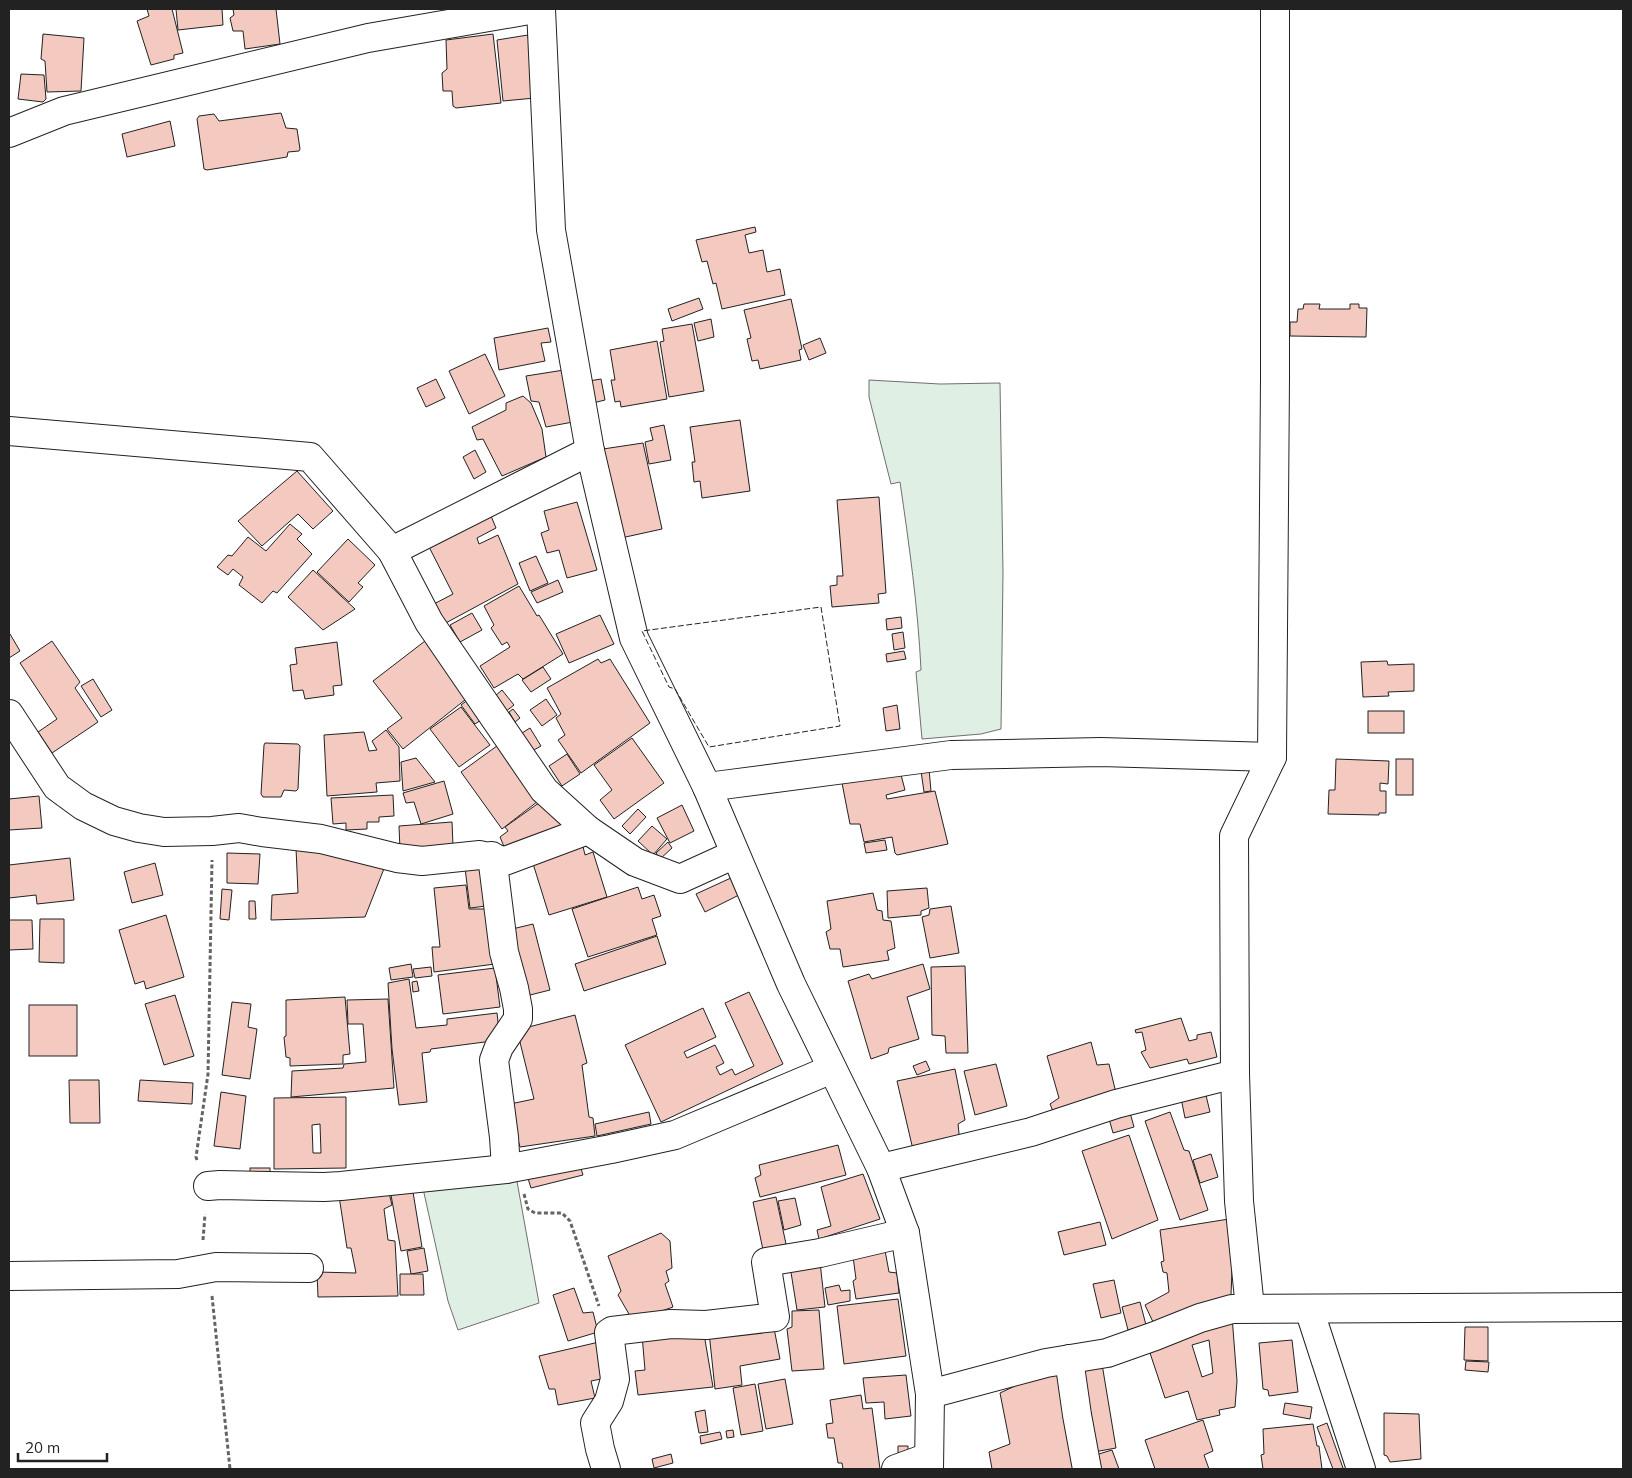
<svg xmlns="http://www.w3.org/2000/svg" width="1632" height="1478" font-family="Mulish,sans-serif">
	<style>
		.green { fill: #e0efe3; stroke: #6f6f6f }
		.building { fill: #f3c9c0; stroke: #222; fill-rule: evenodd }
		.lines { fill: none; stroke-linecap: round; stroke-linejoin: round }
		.minor-casing { stroke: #222; stroke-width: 30 }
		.path { stroke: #646464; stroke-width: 3; stroke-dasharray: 4 2.5; stroke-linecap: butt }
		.minor { stroke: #fff; stroke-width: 28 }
		.fence { stroke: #222; stroke-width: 1; stroke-dasharray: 6 2.5; stroke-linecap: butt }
	</style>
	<rect width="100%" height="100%" fill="#fff"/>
	<g class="green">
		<path d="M 869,380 L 940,384 L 1000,383 L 1003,573 L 1001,729 L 981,734 L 922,739 L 916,672 L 921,670 C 918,607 909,544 900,482 L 891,484 L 869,397 Z"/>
		<path d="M 516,1176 L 539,1303 L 458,1330 L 448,1301 L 422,1184 Z"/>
	</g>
	<g class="building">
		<path d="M 147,9 L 172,9 L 183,53 L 174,55 L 174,59 L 151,65 L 137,21 L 149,16 Z"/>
		<path d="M 176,9 L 222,9 L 223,25 L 178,30 Z"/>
		<path d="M 233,9 L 276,9 L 280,44 L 245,49 L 243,31 L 233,31 L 230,18 L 234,15 Z"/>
		<path d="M 43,34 L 84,38 L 81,91 L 47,92 L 45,61 L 41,59 Z"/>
		<path d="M 493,34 L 501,103 L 456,108 L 453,106 L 452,91 L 443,91 L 442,73 L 447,69 L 446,40 Z"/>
		<path d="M 528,35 L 535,98 L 503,101 L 497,40 Z"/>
		<path d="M 21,74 L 44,75 L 46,99 L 43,102 L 18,99 Z"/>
		<path d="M 281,113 L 286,128 L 297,129 L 300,149 L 299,151 L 288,152 L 287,157 L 207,170 L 204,169 L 197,119 L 199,116 L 214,114 L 219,121 Z"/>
		<path d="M 170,121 L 175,146 L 127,157 L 122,134 Z"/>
		<path d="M 755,227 L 756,232 L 745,235 L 749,253 L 763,250 L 767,272 L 780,269 L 785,295 L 722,309 L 716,283 L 713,284 L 707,261 L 702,262 L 696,240 Z"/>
		<path d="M 699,298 L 703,309 L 672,321 L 668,309 Z"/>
		<path d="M 791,299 L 802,349 L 799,350 L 801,360 L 760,369 L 758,360 L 752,361 L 747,339 L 751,338 L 744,310 Z"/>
		<path d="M 1304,304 L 1320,304 L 1319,309 L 1350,309 L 1350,304 L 1359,304 L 1359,308 L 1367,308 L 1366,337 L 1290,336 L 1290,322 L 1297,322 L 1298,309 L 1303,309 Z"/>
		<path d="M 711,319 L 714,337 L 698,341 L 694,323 Z"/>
		<path d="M 692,324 L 704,391 L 669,397 L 660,342 L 664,341 L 662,329 Z"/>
		<path d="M 548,328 L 551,342 L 541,343 L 545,361 L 499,370 L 494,338 Z"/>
		<path d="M 820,338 L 826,353 L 809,360 L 803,345 Z"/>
		<path d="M 657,341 L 667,399 L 621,407 L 620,401 L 615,402 L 611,380 L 615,380 L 610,350 Z"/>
		<path d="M 485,354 L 505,396 L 469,414 L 449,371 Z"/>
		<path d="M 564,370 L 573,422 L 546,427 L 539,402 L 531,401 L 526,376 Z"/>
		<path d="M 436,379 L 445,398 L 426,407 L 417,388 Z"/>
		<path d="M 601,379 L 605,400 L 593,403 L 589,381 Z"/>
		<path d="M 523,396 L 531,403 L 542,429 L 546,457 L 502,476 L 483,439 L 477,440 L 472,427 L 506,410 L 506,403 Z"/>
		<path d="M 740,420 L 750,491 L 702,498 L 700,481 L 694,482 L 692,462 L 695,462 L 690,427 Z"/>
		<path d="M 664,425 L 671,460 L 649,464 L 645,442 L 653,440 L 650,428 Z"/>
		<path d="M 643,443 L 662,529 L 621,538 L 603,449 Z"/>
		<path d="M 475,450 L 486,472 L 474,479 L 463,457 Z"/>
		<path d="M 297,471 L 333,511 L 313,529 L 298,514 L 262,546 L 238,521 Z"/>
		<path d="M 879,497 L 886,593 L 878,594 L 879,603 L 832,607 L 830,586 L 837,585 L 837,576 L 843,576 L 837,500 Z"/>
		<path d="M 577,502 L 597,570 L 567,578 L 559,550 L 547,553 L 541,533 L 549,530 L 544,511 Z"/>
		<path d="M 489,511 L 496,528 L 477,538 L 479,544 L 498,535 L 518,584 L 442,625 L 432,605 L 453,594 L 427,543 Z"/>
		<path d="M 290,524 L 302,534 L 297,539 L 312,554 L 277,593 L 273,591 L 262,603 L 239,585 L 243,577 L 233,569 L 228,575 L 217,567 L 228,555 L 232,556 L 248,537 L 266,551 Z"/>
		<path d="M 348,539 L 375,565 L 358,583 L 363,587 L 349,602 L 317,572 Z"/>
		<path d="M 536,556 L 548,583 L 530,591 L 519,563 Z"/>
		<path d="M 313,570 L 355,609 L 323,630 L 288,597 Z"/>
		<path d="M 558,580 L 563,592 L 537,603 L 531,592 Z"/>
		<path d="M 519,586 L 537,616 L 539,615 L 563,654 L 523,679 L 518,674 L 494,688 L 480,666 L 510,647 L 507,642 L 502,645 L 491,628 L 494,625 L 484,606 Z"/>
		<path d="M 472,613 L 482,630 L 460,642 L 450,625 Z"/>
		<path d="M 600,615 L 614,644 L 569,663 L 556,634 Z"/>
		<path d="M 901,617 L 902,628 L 887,630 L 886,619 Z"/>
		<path d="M 903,632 L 905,648 L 894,650 L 892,634 Z"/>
		<path d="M 10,634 L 20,651 L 9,658 L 9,635 Z"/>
		<path d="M 52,641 L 80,682 L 75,688 L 98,722 L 52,753 L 38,732 L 57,719 L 20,663 Z"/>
		<path d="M 425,641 L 470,696 L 403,749 L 387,729 L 402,718 L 373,681 Z"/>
		<path d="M 337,642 L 342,685 L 333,686 L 334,695 L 305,699 L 303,690 L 293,691 L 290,665 L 297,664 L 295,648 Z"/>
		<path d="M 904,651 L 906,659 L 887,662 L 886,654 Z"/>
		<path d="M 598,659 L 601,663 L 610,659 L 650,723 L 581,773 L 558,740 L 565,735 L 556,718 L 561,714 L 547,688 Z"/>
		<path d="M 1387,661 L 1388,665 L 1414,664 L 1414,691 L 1388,692 L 1389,696 L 1363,697 L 1361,662 Z"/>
		<path d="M 543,667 L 551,679 L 531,692 L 522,680 Z"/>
		<path d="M 93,679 L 112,710 L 101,717 L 81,686 Z"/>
		<path d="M 502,690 L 514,705 L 505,712 L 494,697 Z"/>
		<path d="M 469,699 L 484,718 L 475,724 L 461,705 Z"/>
		<path d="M 546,699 L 557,715 L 542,726 L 530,710 Z"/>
		<path d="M 897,705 L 900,729 L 886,731 L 883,708 Z"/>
		<path d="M 461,707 L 490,745 L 459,767 L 430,729 Z"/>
		<path d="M 513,709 L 520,718 L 515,722 L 509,712 Z"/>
		<rect x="1368" y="711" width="36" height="22"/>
		<path d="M 530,728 L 541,746 L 532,751 L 522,733 Z"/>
		<path d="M 386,730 L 399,747 L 400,781 L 376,783 L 377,792 L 327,796 L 324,735 L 364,732 L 369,751 L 377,750 L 372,741 Z"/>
		<path d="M 632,738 L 664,783 L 614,819 L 600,800 L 612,790 L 594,765 Z"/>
		<path d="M 265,743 L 298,744 L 300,746 L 298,789 L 296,791 L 284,790 L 281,797 L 263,797 L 261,794 L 264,745 Z"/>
		<path d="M 501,743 L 542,798 L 502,829 L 461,772 Z"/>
		<path d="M 567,754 L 580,774 L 562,786 L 549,766 Z"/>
		<path d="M 416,758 L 435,782 L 403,791 L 401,762 Z"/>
		<path d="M 1336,759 L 1389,761 L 1388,784 L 1380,783 L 1380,791 L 1386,791 L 1386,813 L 1379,813 L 1379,815 L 1328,814 L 1329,790 L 1335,790 Z"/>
		<rect x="1396" y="759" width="17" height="36"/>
		<path d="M 929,769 L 931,791 L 924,792 L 921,771 Z"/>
		<path d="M 900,771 L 905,790 L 886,795 L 887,799 L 935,791 L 948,844 L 897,855 L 895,853 L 892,837 L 864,842 L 860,824 L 850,824 L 842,783 Z"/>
		<path d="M 444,781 L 453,814 L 421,824 L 414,802 L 406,803 L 403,793 Z"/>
		<path d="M 393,795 L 394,816 L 379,817 L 379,822 L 367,822 L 367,829 L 346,830 L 346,823 L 333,824 L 331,798 Z"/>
		<path d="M 39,796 L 42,828 L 9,830 L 9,799 Z"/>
		<path d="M 543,800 L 565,829 L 505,849 L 500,837 L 508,831 L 505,827 Z"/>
		<path d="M 682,805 L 694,831 L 670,843 L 657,818 Z"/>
		<path d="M 638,809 L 646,817 L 630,834 L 622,826 Z"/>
		<path d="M 452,822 L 453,846 L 400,850 L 399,826 Z"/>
		<path d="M 652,826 L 667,839 L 653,855 L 638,841 Z"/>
		<path d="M 581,838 L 585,855 L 593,852 L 607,897 L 549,915 L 530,854 Z"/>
		<path d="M 885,840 L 887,850 L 866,853 L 864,843 Z"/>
		<path d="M 668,842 L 672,848 L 660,859 L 656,853 Z"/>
		<path d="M 296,848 L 387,861 L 365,917 L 271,920 L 272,895 L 298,893 Z"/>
		<path d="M 227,853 L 260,854 L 258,884 L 227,883 Z"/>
		<path d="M 70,858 L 74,900 L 37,904 L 36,895 L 9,898 L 9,865 Z"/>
		<path d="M 482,859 L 486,906 L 470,908 L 464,860 Z"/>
		<path d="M 155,863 L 163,895 L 132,903 L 124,872 Z"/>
		<path d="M 733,877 L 741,894 L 705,912 L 696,894 Z"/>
		<path d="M 466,885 L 469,909 L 488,909 L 495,964 L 434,972 L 432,947 L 440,947 L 434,888 Z"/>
		<path d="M 638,887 L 642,899 L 654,895 L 661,916 L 652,919 L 657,935 L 588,957 L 572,909 Z"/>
		<path d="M 927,888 L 929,908 L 921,911 L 921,915 L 888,918 L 887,891 Z"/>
		<path d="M 222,889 L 232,890 L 229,920 L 220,919 Z"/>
		<path d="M 873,893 L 877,910 L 882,911 L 883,920 L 891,921 L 895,948 L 887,951 L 889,960 L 843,967 L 840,949 L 830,949 L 826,932 L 831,929 L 827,901 Z"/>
		<path d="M 249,901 L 255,901 L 256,919 L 249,919 Z"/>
		<path d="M 951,906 L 959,953 L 930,958 L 922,917 L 929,915 L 930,909 Z"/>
		<path d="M 166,915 L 184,977 L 146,989 L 144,981 L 135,984 L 119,930 Z"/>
		<path d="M 40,919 L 64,919 L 64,963 L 39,962 Z"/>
		<path d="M 9,920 L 32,920 L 33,949 L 9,950 Z"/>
		<path d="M 533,924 L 550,990 L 526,996 L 508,930 Z"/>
		<path d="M 657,936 L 666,964 L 584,991 L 575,964 Z"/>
		<path d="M 411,964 L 413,977 L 391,980 L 389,968 Z"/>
		<path d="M 923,964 L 930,989 L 907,997 L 919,1039 L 889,1048 L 888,1053 L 871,1059 L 848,981 L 869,974 L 872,979 Z"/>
		<path d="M 965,966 L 968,1053 L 946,1053 L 945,1036 L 932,1035 L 931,967 Z"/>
		<path d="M 431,967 L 432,976 L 415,978 L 413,969 Z"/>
		<path d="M 495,968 L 500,1007 L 443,1014 L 438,975 Z"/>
		<path d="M 409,979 L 416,1028 L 447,1025 L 447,1019 L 497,1013 L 500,1040 L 431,1049 L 430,1052 L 422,1053 L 427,1102 L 399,1105 L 392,1049 L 388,983 Z"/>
		<path d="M 417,981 L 419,991 L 413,992 L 412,982 Z"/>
		<path d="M 749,992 L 783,1064 L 661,1122 L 625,1045 L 703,1008 L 716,1037 L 684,1052 L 687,1058 L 715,1045 L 724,1063 L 716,1067 L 720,1075 L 732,1069 L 735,1075 L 754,1066 L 725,1003 Z"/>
		<path d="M 175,995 L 194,1056 L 164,1065 L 145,1004 Z"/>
		<path d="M 345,997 L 350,1054 L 343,1055 L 343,1064 L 290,1066 L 290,1058 L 286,1057 L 284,1037 L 286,1036 L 286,1000 Z"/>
		<path d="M 388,999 L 394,1088 L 291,1097 L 292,1071 L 343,1068 L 344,1064 L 366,1062 L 363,1024 L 348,1024 L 347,1000 Z"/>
		<path d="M 232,1002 L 251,1004 L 248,1027 L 257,1029 L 250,1079 L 222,1075 Z"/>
		<rect x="29" y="1005" width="48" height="51"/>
		<path d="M 575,1015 L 587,1063 L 582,1065 L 589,1117 L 593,1118 L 595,1136 L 520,1147 L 518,1140 L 512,1137 L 510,1104 L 534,1099 L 517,1030 Z"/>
		<path d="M 1181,1018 L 1189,1041 L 1197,1039 L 1197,1035 L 1211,1032 L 1217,1057 L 1189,1064 L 1187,1059 L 1150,1068 L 1141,1052 L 1146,1050 L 1142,1032 L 1136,1033 L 1135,1030 Z"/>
		<path d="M 1091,1042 L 1097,1065 L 1109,1064 L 1116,1093 L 1057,1121 L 1050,1104 L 1059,1098 L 1047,1056 Z"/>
		<path d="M 926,1061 L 930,1070 L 917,1075 L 913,1066 Z"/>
		<path d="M 996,1064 L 1007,1106 L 975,1115 L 964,1071 Z"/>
		<path d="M 955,1069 L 965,1120 L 958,1124 L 960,1143 L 914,1154 L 897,1081 Z"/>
		<path d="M 69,1080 L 99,1080 L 100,1123 L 70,1123 Z"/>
		<path d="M 140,1080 L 193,1083 L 192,1104 L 138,1101 Z"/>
		<path d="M 1204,1087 L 1210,1112 L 1185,1118 L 1180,1093 Z"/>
		<path d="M 221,1092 L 246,1096 L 240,1149 L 214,1146 Z"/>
		<path d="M 346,1097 L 346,1168 L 274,1169 L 274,1098 ZM 320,1124 L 321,1153 L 313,1153 L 312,1125 Z"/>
		<path d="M 1129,1109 L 1134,1127 L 1113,1133 L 1108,1115 Z"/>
		<path d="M 649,1112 L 651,1124 L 597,1136 L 595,1124 Z"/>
		<path d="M 1170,1112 L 1184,1150 L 1189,1151 L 1208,1210 L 1180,1220 L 1145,1121 Z"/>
		<path d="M 1129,1135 L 1158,1220 L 1112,1239 L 1082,1151 Z"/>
		<path d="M 838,1145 L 846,1175 L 760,1197 L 755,1178 L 761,1175 L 759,1165 Z"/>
		<path d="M 1211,1154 L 1218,1177 L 1200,1183 L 1193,1160 Z"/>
		<path d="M 578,1159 L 583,1175 L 531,1188 L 526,1172 Z"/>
		<rect x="250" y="1168" width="20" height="11"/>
		<path d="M 863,1174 L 880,1219 L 819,1239 L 817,1230 L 831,1226 L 821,1187 Z"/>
		<path d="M 388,1189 L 392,1205 L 384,1209 L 388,1240 L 395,1241 L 398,1296 L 318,1297 L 317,1272 L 356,1273 L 351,1248 L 347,1248 L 339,1196 Z"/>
		<path d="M 413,1192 L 422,1247 L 401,1251 L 391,1195 Z"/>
		<path d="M 776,1197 L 786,1244 L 763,1250 L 753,1202 Z"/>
		<path d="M 795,1198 L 801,1225 L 784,1230 L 778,1201 Z"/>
		<path d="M 1229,1219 L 1233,1247 L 1231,1295 L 1153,1322 L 1145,1305 L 1169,1292 L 1167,1273 L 1163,1272 L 1161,1262 L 1164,1261 L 1160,1230 Z"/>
		<path d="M 1100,1222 L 1106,1245 L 1064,1255 L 1058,1232 Z"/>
		<path d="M 661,1233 L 670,1241 L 672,1268 L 666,1271 L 669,1281 L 665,1284 L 673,1307 L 633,1321 L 618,1295 L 621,1291 L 608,1256 Z"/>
		<path d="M 884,1245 L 889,1272 L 897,1273 L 899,1293 L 856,1299 L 853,1281 L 856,1279 L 852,1249 Z"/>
		<path d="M 424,1248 L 428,1271 L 411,1274 L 407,1251 Z"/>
		<path d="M 820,1262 L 825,1307 L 797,1310 L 790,1266 Z"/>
		<path d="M 400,1274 L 423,1274 L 424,1295 L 400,1295 Z"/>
		<path d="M 1114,1280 L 1121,1313 L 1101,1318 L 1093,1284 Z"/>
		<path d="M 839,1285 L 841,1291 L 850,1290 L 850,1301 L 828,1305 L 825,1288 Z"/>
		<path d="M 574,1288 L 583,1313 L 593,1312 L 598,1332 L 568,1341 L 553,1295 Z"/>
		<path d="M 898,1299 L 906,1356 L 844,1364 L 837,1306 Z"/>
		<path d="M 1140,1302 L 1146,1325 L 1128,1330 L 1122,1307 Z"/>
		<path d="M 819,1310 L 824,1369 L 792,1371 L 787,1329 L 792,1327 L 792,1311 Z"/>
		<path d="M 1232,1316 L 1237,1381 L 1235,1407 L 1219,1410 L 1220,1415 L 1197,1420 L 1188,1391 L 1165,1398 L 1147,1344 ZM 1209,1340 L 1213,1373 L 1202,1377 L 1192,1345 Z"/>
		<path d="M 773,1323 L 780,1359 L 740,1366 L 742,1385 L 715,1389 L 709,1332 Z"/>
		<path d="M 1465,1327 L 1488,1327 L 1488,1361 L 1464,1360 Z"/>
		<path d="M 703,1328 L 713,1387 L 638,1395 L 635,1371 L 645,1370 L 642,1335 Z"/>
		<path d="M 1292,1340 L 1298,1392 L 1269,1396 L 1268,1390 L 1263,1389 L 1259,1343 Z"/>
		<path d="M 599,1342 L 606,1378 L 591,1381 L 595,1398 L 558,1405 L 555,1389 L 549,1389 L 539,1356 Z"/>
		<path d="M 1101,1358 L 1116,1448 L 1094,1452 L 1076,1362 Z"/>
		<path d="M 1466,1361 L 1489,1362 L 1488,1372 L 1465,1370 Z"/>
		<path d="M 1060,1363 L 1074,1469 L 992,1469 L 989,1452 L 1010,1444 L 1000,1393 L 1015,1386 L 1013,1377 Z"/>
		<path d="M 906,1375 L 911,1416 L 885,1419 L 884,1402 L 866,1403 L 863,1378 Z"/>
		<path d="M 785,1379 L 793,1424 L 766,1429 L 758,1384 Z"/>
		<path d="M 755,1384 L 763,1431 L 741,1435 L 733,1388 Z"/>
		<path d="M 861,1395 L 863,1409 L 872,1408 L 880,1469 L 843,1469 L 842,1463 L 838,1463 L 834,1438 L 828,1438 L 826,1424 L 833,1423 L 830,1400 Z"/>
		<path d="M 1285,1403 L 1312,1407 L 1310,1419 L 1283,1414 Z"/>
		<path d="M 705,1410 L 708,1432 L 699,1433 L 695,1412 Z"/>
		<path d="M 1384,1413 L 1419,1414 L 1421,1459 L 1390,1462 L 1387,1456 L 1384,1455 Z"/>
		<path d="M 1203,1420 L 1213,1451 L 1204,1455 L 1209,1469 L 1155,1469 L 1145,1440 Z"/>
		<path d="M 1327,1423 L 1343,1468 L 1340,1469 L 1333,1469 L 1317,1427 Z"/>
		<path d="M 1313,1424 L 1317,1446 L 1319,1446 L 1322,1469 L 1263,1469 L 1261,1455 L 1264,1454 L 1263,1429 Z"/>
		<path d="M 733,1430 L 734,1437 L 727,1438 L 726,1431 Z"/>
		<path d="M 720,1432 L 722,1439 L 701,1444 L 700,1436 Z"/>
		<path d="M 898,1446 L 908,1446 L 908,1457 L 898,1462 Z"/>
		<path d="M 1112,1450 L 1119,1469 L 1094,1469 L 1089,1457 Z"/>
		<path d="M 671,1454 L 673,1463 L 654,1468 L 652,1459 Z"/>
	</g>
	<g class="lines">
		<g class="minor-casing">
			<g id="minor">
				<path d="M 541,9 L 551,230 L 590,451 L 634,638 L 707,787 L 791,984 L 881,1168 L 905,1233 L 930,1394 L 929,1469"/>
				<path d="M 9,133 L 64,111 L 368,38 L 535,9"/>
				<path d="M 9,431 L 310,457 L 392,551 L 590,451"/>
				<path d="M 392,551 L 429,622 L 544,790 L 588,830"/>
				<path d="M 9,714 L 57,787 L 83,806 L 114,821 L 139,828 L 164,832 L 212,831 L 239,828 L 262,832 L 321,839 L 397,858 L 422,861 L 480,855 L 505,861 L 588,830 L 635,862 L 680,879 L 735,854"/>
				<path d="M 707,787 L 951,755 L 1101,752 L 1272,757"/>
				<path d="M 492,856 L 504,952 L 514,988 L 518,1009 L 518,1019 L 499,1047 L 494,1060 L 504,1137 L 506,1169"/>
				<path d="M 881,1168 L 1031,1132 L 1116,1104 L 1235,1074"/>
				<path d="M 208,1186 L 220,1185 L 324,1187 L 341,1186 L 506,1169 L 611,1149 L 675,1135 L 832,1069"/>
				<path d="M 9,1276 L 178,1274 L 216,1267 L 309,1268"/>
				<path d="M 1250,1308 L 1239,1201 L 1235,1074 L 1234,836 L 1272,757 L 1275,378 L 1275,9"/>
				<path d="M 1309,1309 L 1361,1469"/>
				<path d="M 1069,1359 L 1077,1415 L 1087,1469"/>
				<path d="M 930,1394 L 1046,1363 L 1107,1353 L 1155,1336 L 1200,1318 L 1232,1309 L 1623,1307"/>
				<path d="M 606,1469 L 600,1449 L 595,1423 L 609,1401 L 615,1379 L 609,1333 L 612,1331 L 671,1324 L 706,1325 L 775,1317 L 766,1262 L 820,1253 L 905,1233"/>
				<path d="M 896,1469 L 929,1457"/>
			</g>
		</g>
		<g class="path">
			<path d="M 197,1160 L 196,1157 L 208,1074 L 212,860"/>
			<path d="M 524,1194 L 528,1209 L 535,1213 L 562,1213 L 570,1221 L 599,1306"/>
			<path d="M 203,1240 L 205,1214"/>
			<path d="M 212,1296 L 230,1469"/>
		</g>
		<use href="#minor" class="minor"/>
		<path class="fence" d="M 821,607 L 840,726 L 709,747 L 675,689 L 669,687 L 642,631 Z"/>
	</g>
	<rect width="1632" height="1478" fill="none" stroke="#222222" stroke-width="20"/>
	<path d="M18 1453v8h89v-8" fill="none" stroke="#222222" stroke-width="2.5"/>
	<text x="25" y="1453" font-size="15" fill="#222222" stroke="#ffffff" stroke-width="4" paint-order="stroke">20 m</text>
</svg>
